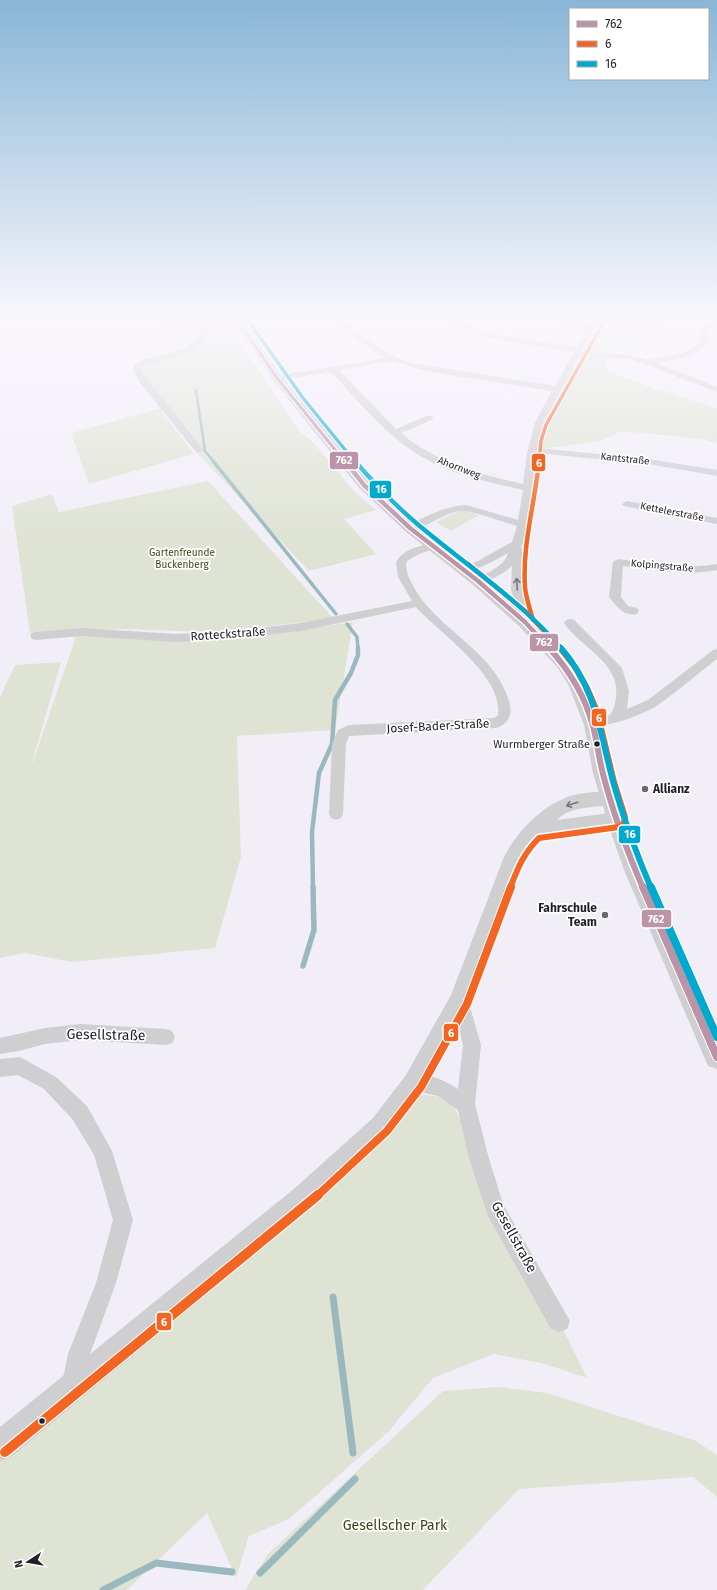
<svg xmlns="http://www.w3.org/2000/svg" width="717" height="1590" font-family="'Fira Sans',sans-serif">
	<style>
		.green { fill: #dfe3d4 }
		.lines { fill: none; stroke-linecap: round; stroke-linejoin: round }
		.stream-far4 { stroke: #9ab9be; stroke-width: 2.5 }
		.stream-far3 { stroke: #9ab9be; stroke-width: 3.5 }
		.stream-far2 { stroke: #9ab9be; stroke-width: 4.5 }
		.stream-far1 { stroke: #9ab9be; stroke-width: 5.5 }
		.stream { stroke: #9ab9be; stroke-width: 7 }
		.minor { fill: #cfced1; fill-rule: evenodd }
		.tertiary { fill: #cfced1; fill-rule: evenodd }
		.secondary { fill: #cfced1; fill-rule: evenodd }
		.bus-1-far3-casing { stroke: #fff; stroke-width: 5.5 }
		.bus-1-far2-casing { stroke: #fff; stroke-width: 7 }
		.bus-1-far1-casing { stroke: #fff; stroke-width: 9 }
		.bus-1-casing { stroke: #fff; stroke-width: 10 }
		.bus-2-far4-casing { stroke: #fff; stroke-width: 5.5 }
		.bus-2-far3-casing { stroke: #fff; stroke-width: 7 }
		.bus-2-far2-casing { stroke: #fff; stroke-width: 9 }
		.bus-2-far1-casing { stroke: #fff; stroke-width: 10 }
		.bus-2-casing { stroke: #fff; stroke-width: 12 }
		.bus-3-far3-casing { stroke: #fff; stroke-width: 5.5 }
		.bus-3-far2-casing { stroke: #fff; stroke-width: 7 }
		.bus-3-far1-casing { stroke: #fff; stroke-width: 9 }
		.bus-3-casing { stroke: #fff; stroke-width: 10 }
		.bus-1-far3 { stroke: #bc94a8; stroke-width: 3.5 }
		.bus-1-far2 { stroke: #bc94a8; stroke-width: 4.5 }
		.bus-1-far1 { stroke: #bc94a8; stroke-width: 6 }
		.bus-1 { stroke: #bc94a8; stroke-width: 8 }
		.bus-2-far4 { stroke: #f26522; stroke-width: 3.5 }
		.bus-2-far3 { stroke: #f26522; stroke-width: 4.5 }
		.bus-2-far2 { stroke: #f26522; stroke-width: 6 }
		.bus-2-far1 { stroke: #f26522; stroke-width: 8 }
		.bus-2 { stroke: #f26522; stroke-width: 10 }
		.bus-3-far3 { stroke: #00a9ce; stroke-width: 3.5 }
		.bus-3-far2 { stroke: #00a9ce; stroke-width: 4.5 }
		.bus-3-far1 { stroke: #00a9ce; stroke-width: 6 }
		.bus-3 { stroke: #00a9ce; stroke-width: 8 }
		.oneway { stroke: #78767d }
		.bus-dot { fill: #221e29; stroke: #fff; stroke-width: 1.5 }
		.poi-dot { fill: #6b6771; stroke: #fff; stroke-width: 1.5 }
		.labels { text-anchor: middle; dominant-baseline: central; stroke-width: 3.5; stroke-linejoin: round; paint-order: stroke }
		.far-street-label { font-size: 10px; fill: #221e29; stroke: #fff }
		.far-park-label { font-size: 10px; fill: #3a470f; stroke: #fff }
		.bus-label { font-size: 11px; fill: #221e29; stroke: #fff; text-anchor: end }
		.street-label { font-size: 12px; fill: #221e29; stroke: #fff }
		.poi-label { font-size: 12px; font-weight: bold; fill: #221e29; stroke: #fff; text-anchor: start }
		.near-street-label { font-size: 14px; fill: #221e29; stroke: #fff }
		.near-park-label { font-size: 14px; fill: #3a470f; stroke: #fff }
		.line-badge { stroke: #fff; stroke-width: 1.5 }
		.badge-label { font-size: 11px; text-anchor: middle; font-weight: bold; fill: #fff }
	</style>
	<rect width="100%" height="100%" fill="#f2eef8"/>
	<g class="green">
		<path d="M 149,316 L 224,316 L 242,346 L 300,432 L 312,441 L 356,493 L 376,510 L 344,519 L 376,554 L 309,571 L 197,453 L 138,375 L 140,365 L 194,351 Z"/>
		<path d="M 604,316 L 655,316 L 672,331 L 631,336 L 636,344 L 601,347 L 608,371 L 652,388 L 717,408 L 717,443 L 703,439 L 621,431 L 600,441 L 533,450 L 541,422 Z"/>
		<path d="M 161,408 L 161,411 L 194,454 L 89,484 L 71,433 Z"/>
		<path d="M 208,481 L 334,619 L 213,632 L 122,629 L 30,633 L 12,506 L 52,494 L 59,512 Z"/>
		<path d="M 461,510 L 479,515 L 451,531 L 436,522 Z"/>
		<path d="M 353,622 L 335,730 L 237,736 L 241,857 L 215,948 L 72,962 L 25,953 L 0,958 L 0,697 L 15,665 L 61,662 L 30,770 L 77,634 L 199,640 L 281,633 Z"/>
		<path d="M 417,1094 L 450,1098 L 587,1378 L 545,1364 L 494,1354 L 433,1378 L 388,1432 L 289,1519 L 249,1536 L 236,1578 L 207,1513 L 127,1590 L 0,1590 L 0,1458 Z"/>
		<path d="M 499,1387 L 547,1393 L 694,1440 L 717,1455 L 717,1497 L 693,1477 L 519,1489 L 423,1590 L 245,1590 L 268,1554 L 443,1391 Z"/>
	</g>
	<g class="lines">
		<path class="stream-far4" d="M 196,390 L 205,451 L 214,462"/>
		<g class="stream-far3">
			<path d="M 213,461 L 336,614"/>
			<path d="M 347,624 L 357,637 L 358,649"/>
		</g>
		<path class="stream-far2" d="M 313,888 L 312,832 L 319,773 L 332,744 L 335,700 L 351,673 L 358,655 L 358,648"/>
		<path class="stream-far1" d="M 303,966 L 314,930 L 313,887"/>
		<g class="stream">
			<path d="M 333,1297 L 353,1453"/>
			<path d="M 260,1573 L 355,1479"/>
			<path d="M 103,1590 L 156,1563 L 232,1572"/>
		</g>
		<g class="minor">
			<path d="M 219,316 L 229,316 L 209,327 L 200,346 L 190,353 L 146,365 L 142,368 L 141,371 L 202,448 L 204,450 L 202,452 L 196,452 L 141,384 L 133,371 L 135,365 L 140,361 L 184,349 L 194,343 L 197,332 L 203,323 Z"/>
			<path d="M 332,316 L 339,316 L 373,344 L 389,354 L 412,363 L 555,386 L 574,352 C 539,346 466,339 439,316 C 455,316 474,328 491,333 C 519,340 548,343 577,347 L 587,329 L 524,316 L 541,316 L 589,325 L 594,316 L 601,316 L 582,352 L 629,355 L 648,360 L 684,352 L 691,349 L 701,342 L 699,332 L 702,327 L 717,321 L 717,326 L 707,332 L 709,342 C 696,357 675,360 657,363 L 717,387 L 717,392 L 645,364 L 629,359 L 579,356 L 543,422 L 537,448 L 648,459 L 717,470 L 717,476 L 648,464 L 536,453 C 533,477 532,528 521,547 L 522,549 L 523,589 L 531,622 L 529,625 L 521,625 L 511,589 L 512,566 C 503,574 490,581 478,584 L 473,581 L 474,579 C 487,573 504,567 508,553 C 494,561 479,569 463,573 L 458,570 L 459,568 L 478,561 L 512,542 L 517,526 C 502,522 473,510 459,511 C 444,513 418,533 406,530 L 405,528 L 406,526 C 426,517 444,506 466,505 L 518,520 L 523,490 C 490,482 454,476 424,458 C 387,437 360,403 331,372 L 277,380 L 273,378 L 277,376 L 385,358 L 360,342 ZM 393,361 L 425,371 L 552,391 L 535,422 L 527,454 L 523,484 C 479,474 437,463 401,433 L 432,420 L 433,418 L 432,416 L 426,416 L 396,429 L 339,370 Z"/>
			<path d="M 627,501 L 717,518 L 717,524 L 624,506 L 622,504 Z"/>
			<path d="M 433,543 L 438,546 L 437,548 L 419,554 L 407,561 C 403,571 414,588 420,597 C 448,635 495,654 509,701 C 513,714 509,724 496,728 L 349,736 L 346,744 L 343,814 L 341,818 L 336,820 L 331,818 L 329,814 L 332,744 L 338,730 L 349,725 L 494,718 L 498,715 C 504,676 439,633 416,607 L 301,631 L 240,638 L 176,642 L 81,636 L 36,640 L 32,639 L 30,636 L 32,633 L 36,632 L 81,628 L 176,634 L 240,630 L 301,623 L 412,601 L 398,577 L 396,562 C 404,549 419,546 433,543 Z"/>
			<path d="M 618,559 C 651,563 684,570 717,564 L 717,570 C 686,576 654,570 623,566 L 621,597 L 628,606 L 637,608 L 639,611 L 637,614 C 624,617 616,606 609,597 L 613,562 Z"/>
			<path d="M 570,619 L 574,620 L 622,668 L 629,691 L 627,709 L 648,700 L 713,650 L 717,649 L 717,659 C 697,674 678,691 658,705 C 645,714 603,730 587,725 L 586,722 L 587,719 L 610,715 C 614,709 615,704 616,697 C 621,663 580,647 564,623 L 566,620 Z"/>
			<path d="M 460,992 L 466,994 L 468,1000 L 481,1045 L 475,1104 L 488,1155 L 503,1204 L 570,1321 L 567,1329 L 559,1332 L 551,1329 L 488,1216 L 468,1155 L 458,1110 L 438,1096 L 408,1089 L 405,1083 L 408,1077 C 423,1070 445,1080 458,1089 L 463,1045 L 452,1000 L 454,994 Z"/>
			<path d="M 81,1024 L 166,1029 L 172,1031 L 175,1037 L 172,1043 L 166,1045 L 81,1040 L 45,1044 L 19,1051 L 0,1054 L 0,1038 L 45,1028 Z"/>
			<path d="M 20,1057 L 56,1077 L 87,1106 L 112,1151 L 133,1220 L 116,1283 L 90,1354 L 84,1383 L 81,1391 L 73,1394 L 65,1391 L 62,1383 L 68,1354 L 96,1283 L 113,1220 L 94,1155 L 73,1120 L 44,1089 L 18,1075 L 0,1077 L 0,1059 Z"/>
		</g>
		<path class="tertiary" d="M 611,791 L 617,793 L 620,798 L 617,803 C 598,809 572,804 557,820 L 617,812 L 624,814 L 626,819 L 624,824 L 540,837 L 530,847 L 523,859 L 468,1007 L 422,1091 L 389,1134 L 313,1206 L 11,1457 L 0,1461 L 0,1427 L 295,1188 L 373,1118 L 406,1075 L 451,995 L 504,857 C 518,830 544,803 574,795 C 586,792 599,792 611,791 Z"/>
		<path class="secondary" d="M 230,316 L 240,316 L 281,376 L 369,482 L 415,525 L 484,578 L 531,618 L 570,660 L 584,681 L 602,725 L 613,773 L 630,830 L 646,870 L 717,1028 L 717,1069 L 708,1066 L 624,870 L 610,830 L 593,773 L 584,725 L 569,686 L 558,668 L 519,626 L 472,584 L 405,531 L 359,488 L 273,380 Z"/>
		<g class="bus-1-far3-casing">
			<path id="bus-1-far3" d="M 235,316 L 277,378 L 345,462"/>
		</g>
		<g class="bus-1-far2-casing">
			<path id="bus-1-far2" d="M 345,461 L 364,485 L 410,528 L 478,581 L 525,622 L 550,649"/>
		</g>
		<g class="bus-1-far1-casing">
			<path id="bus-1-far1" d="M 549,648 C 570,671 585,696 593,726 C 597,742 599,758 603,774 C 613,813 627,851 643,888"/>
		</g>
		<g class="bus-1-casing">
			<path id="bus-1" d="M 643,887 L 717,1057"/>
		</g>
		<g class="bus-2-far4-casing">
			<path id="bus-2-far4" d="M 539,462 L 541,441 L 546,425 L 605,320"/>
		</g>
		<g class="bus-2-far3-casing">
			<g id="bus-2-far3">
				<path d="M 468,564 L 525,611 L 561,649"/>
				<path d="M 533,620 C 530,609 526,598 525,587 C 522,545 535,503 539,461"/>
			</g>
		</g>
		<g class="bus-2-far2-casing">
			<path id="bus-2-far2" d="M 510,888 C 518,868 523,854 539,838 L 619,827 L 624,823 L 625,817 L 614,782 L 597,711 L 587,688 L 575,667 L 560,648"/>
		</g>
		<g class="bus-2-far1-casing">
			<path id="bus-2-far1" d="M 317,1196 L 387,1131 L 421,1087 L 467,1004 L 511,887"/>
		</g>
		<g class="bus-2-casing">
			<path id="bus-2" d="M 5,1452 L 318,1195"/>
		</g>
		<g class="bus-3-far3-casing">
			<path id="bus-3-far3" d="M 245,316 L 303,398 L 355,462"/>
		</g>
		<g class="bus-3-far2-casing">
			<path id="bus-3-far2" d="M 355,461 C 373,482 393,503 415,522 C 464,564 519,599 562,649"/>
		</g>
		<g class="bus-3-far1-casing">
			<path id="bus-3-far1" d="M 561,648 C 597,689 600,735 614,785 C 624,820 637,855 651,888"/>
		</g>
		<g class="bus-3-casing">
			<path id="bus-3" d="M 651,887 L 717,1037"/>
		</g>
		<use href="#bus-1-far3" class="bus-1-far3"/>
		<use href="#bus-1-far2" class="bus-1-far2"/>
		<use href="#bus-1-far1" class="bus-1-far1"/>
		<use href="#bus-1" class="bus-1"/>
		<use href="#bus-2-far4" class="bus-2-far4"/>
		<use href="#bus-2-far3" class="bus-2-far3"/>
		<use href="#bus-2-far2" class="bus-2-far2"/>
		<use href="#bus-2-far1" class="bus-2-far1"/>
		<use href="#bus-2" class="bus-2"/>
		<use href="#bus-3-far3" class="bus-3-far3"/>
		<use href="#bus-3-far2" class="bus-3-far2"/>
		<use href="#bus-3-far1" class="bus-3-far1"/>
		<use href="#bus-3" class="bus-3"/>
	</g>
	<defs><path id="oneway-shaft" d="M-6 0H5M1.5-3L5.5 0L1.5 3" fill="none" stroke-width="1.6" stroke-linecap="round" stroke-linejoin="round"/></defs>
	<g class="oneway">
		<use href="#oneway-shaft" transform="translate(517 584) rotate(-93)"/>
		<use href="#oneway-shaft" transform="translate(572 804) rotate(162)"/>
	</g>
	<linearGradient id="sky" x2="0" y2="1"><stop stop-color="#89b6d7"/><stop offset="0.59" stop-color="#f9f7fc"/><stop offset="1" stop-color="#f9f7fc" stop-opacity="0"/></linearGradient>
	<rect width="717" height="539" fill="url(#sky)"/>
	<g class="bus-dot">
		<circle cx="597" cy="744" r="3.5"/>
		<circle cx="42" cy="1421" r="3.5"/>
	</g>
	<g class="poi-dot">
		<circle cx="645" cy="789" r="4"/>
		<circle cx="605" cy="915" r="4"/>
	</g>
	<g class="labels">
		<g class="far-street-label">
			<text transform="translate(625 459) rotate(6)">Kantstraße</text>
			<text transform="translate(459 468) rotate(21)">Ahornweg</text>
			<text transform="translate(672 512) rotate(11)">Kettelerstraße</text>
			<text transform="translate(662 566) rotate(5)">Kolpingstraße</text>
		</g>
		<g class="far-park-label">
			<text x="182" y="553">Gartenfreunde<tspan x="182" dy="12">Buckenberg</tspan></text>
		</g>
		<g class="bus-label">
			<text x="590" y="744">Wurmberger Straße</text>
		</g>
		<g class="street-label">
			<text transform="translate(228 634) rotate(-4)">Rotteckstraße</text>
			<text transform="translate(438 726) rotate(-3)">Josef-Bader-Straße</text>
		</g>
		<g class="poi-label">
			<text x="653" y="789">Allianz</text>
			<text x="597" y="908" text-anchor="end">Fahrschule<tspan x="597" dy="14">Team</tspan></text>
		</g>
		<g class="near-street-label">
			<text transform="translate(106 1035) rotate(1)">Gesellstraße</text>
			<text transform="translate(514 1237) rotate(61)">Gesellstraße</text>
		</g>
		<g class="near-park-label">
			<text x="395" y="1525">Gesellscher Park</text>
		</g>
	</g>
	<g class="line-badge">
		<rect x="329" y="451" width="30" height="19" rx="4" fill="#bc94a8"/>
		<rect x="531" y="453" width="15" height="19" rx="4" fill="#f26522"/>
		<rect x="369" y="480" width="23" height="19" rx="4" fill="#00a9ce"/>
		<rect x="529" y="633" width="30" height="19" rx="4" fill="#bc94a8"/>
		<rect x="591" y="708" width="16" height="19" rx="4" fill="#f26522"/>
		<rect x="618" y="825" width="23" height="19" rx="4" fill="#00a9ce"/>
		<rect x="641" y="909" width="31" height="19" rx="4" fill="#bc94a8"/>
		<rect x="443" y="1023" width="16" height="19" rx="4" fill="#f26522"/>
		<rect x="156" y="1312" width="16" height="19" rx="4" fill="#f26522"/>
	</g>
	<g class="badge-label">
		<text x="344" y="464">762</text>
		<text x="539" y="467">6</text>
		<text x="381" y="493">16</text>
		<text x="544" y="646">762</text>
		<text x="599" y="722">6</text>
		<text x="630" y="838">16</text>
		<text x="656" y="923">762</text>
		<text x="451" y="1037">6</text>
		<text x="164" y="1326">6</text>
	</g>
	<rect x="569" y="8" width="140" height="72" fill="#ffffff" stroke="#a7a5a9"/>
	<rect x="577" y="21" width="20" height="6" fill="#bc94a8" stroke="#a7a5a9"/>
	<text x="605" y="28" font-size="12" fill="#221e29">762</text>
	<rect x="577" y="41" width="20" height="6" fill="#f26522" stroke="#a7a5a9"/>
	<text x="605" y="48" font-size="12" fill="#221e29">6</text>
	<rect x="577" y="61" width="20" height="6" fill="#00a9ce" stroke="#a7a5a9"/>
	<text x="605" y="68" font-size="12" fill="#221e29">16</text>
	<g transform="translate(28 1562) rotate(258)" stroke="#ffffff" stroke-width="3" paint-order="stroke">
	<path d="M0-3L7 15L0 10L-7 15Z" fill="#221e29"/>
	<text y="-6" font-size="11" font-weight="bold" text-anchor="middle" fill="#221e29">N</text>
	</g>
</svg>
